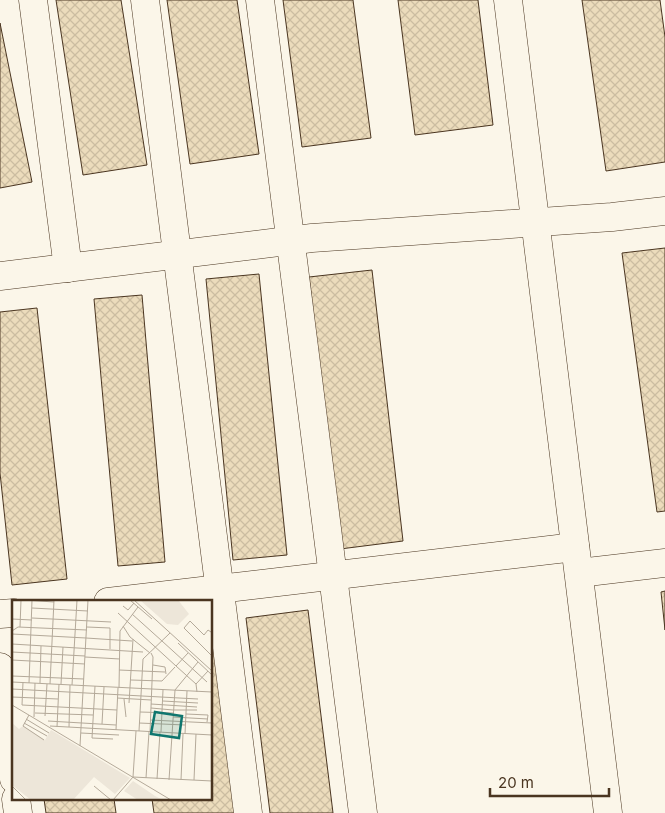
<svg xmlns="http://www.w3.org/2000/svg" width="665" height="813" font-family="Inter,sans-serif">
	<style>
		.building { fill: url(#building-cross-hatch); stroke: #4a3520 }
		.lines { fill: none; stroke-linecap: round; stroke-linejoin: round }
		.minor-casing { stroke: #4a3520; stroke-width: 29 }
		.minor { stroke: #fbf6e9; stroke-width: 28 }
		.inset-road { fill: none; stroke: #b4a999; stroke-width: 1 }
		.view { fill: #0f766e; fill-opacity: 0.15; stroke: #0f766e; stroke-width: 2.5 }
		.inset-edge { fill: none; stroke: #4a3520; stroke-width: 2.5 }
	</style>
	<defs>
		<pattern id="building-cross-hatch" width="8" height="8" patternUnits="userSpaceOnUse" patternTransform="scale(1.25)"><rect width="8" height="8" fill="#ecdcbc"/><path d="M0 0l8 8M0 8l8-8" fill="none" stroke="#ccbda1"/></pattern>
	</defs>
	<rect width="100%" height="100%" fill="#fbf6e9"/>
	<g class="building">
		<path d="M 56,0 L 121,0 L 147,165 L 83,175 Z"/>
		<path d="M 167,0 L 237,0 L 259,154 L 190,164 Z"/>
		<path d="M 283,0 L 353,0 L 371,138 L 302,147 Z"/>
		<path d="M 398,0 L 478,0 L 493,125 L 415,135 Z"/>
		<path d="M 582,0 L 660,0 L 665,37 L 665,162 L 606,171 Z"/>
		<path d="M 0,23 L 32,182 L 0,188 Z"/>
		<path d="M 665,248 L 665,511 L 657,512 L 622,253 Z"/>
		<path d="M 372,270 L 403,541 L 340,549 L 309,277 Z"/>
		<path d="M 259,274 L 287,555 L 233,560 L 206,279 Z"/>
		<path d="M 142,295 L 165,562 L 118,566 L 94,299 Z"/>
		<path d="M 37,308 L 67,579 L 12,585 L 0,473 L 0,312 Z"/>
		<path d="M 665,591 L 665,630 L 661,592 Z"/>
		<path d="M 211,609 L 235,813 L 154,813 L 152,799 L 211,799 Z"/>
		<path d="M 308,610 L 333,813 L 270,813 L 246,618 Z"/>
		<path d="M 44,799 L 114,799 L 116,813 L 46,813 Z"/>
	</g>
	<g class="lines">
		<g class="minor-casing">
			<g id="minor">
				<path d="M 33,0 L 68,268"/>
				<path d="M 145,0 L 248,813"/>
				<path d="M 260,0 L 363,813"/>
				<path d="M 508,0 L 608,813"/>
				<path d="M 0,276 L 312,238 L 612,217 L 665,211"/>
				<path d="M 579,573 L 665,563"/>
				<path d="M 108,602 L 575,547"/>
				<path d="M 0,614 L 14,613"/>
				<path d="M 0,667 L 14,779"/>
				<path d="M 16,799 L 18,813"/>
			</g>
		</g>
		<use href="#minor" class="minor"/>
	</g>
	<g transform="translate(12 600)">
		<rect width="200" height="200" fill="#fbf6e9"/>
		<path d="M 0,123 L 7,129 L 11,126 L 33,140 L 39,130 L 118,178 L 103,194 L 82,177 L 61,200 L 19,200 L 0,185 ZM 121,181 L 143,196 L 151,200 L 126,200 L 112,191 Z" fill="#ede6d9"/>
		<path d="M 128,0 L 166,0 L 177,14 L 166,25 L 155,24 Z" fill="#ede6d9"/>
		<path class="inset-road" d="M 13,0 L 42,2M 118,0 L 140,19M 122,0 L 200,71M 111,6 L 116,10 L 122,3M 20,8 L 76,11M 106,13 L 164,66M 120,14 L 150,41M 20,18 L 99,22M 0,19 L 20,20M 111,26 L 118,37 L 138,53M 8,27 L 9,0M 75,27 L 98,28 L 98,49M 0,31 L 6,27 L 75,30M 199,32 L 196,30 L 192,35 L 178,21 L 172,28 L 200,56M 0,34 L 74,38M 74,38 L 120,41M 150,41 L 195,82M 166,43 L 200,75M 0,44 L 131,52M 0,52 L 73,56M 176,53 L 164,66 L 184,84 L 185,92M 73,57 L 108,59M 0,60 L 73,64M 141,65 L 153,67 L 154,74M 107,70 L 153,72M 0,76 L 72,79M 119,80 L 150,81 L 163,67M 0,82 L 200,92M 11,82 L 10,105 L 105,110M 17,83 L 20,0M 28,83 L 29,46M 38,84 L 42,0M 49,84 L 51,47M 184,84 L 196,71M 60,85 L 65,0M 83,86 L 80,138 L 101,139M 107,88 L 108,31 L 126,7M 0,89 L 186,99M 0,97 L 46,99M 105,98 L 139,100M 112,99 L 114,117M 151,101 L 186,103M 117,103 L 121,39M 139,104 L 185,107M 0,105 L 159,200M 139,108 L 161,110M 161,110 L 185,110M 128,112 L 161,113M 23,113 L 81,115M 174,114 L 196,115 L 195,122M 17,115 L 11,126 L 32,140M 33,116 L 35,84M 22,117 L 23,83M 161,117 L 196,119M 14,119 L 37,133M 138,120 L 200,123M 36,121 L 104,125M 12,123 L 35,136M 127,123 L 173,125M 90,124 L 92,87M 38,126 L 200,135M 45,127 L 47,84M 57,127 L 58,85M 104,130 L 106,88M 127,131 L 131,59 L 158,33M 138,132 L 141,57 L 139,53M 149,132 L 151,90M 69,133 L 107,135M 173,134 L 175,91M 68,146 L 76,0M 121,177 L 124,131M 134,178 L 137,132M 145,179 L 148,132M 157,180 L 163,90 L 186,62M 169,180 L 171,134M 182,180 L 184,134M 0,186 L 14,200M 82,186 L 99,200M 101,200 L 121,177 L 200,181"/>
		<path class="view" d="M 143,112 L 170,116 L 167,138 L 139,134 Z"/>
		<rect width="200" height="200" class="inset-edge"/>
	</g>
	<path d="M490 788v8h119v-8" fill="none" stroke="#4a3520" stroke-width="2.5"/>
	<text x="498" y="788" font-size="15" fill="#4a3520" stroke="#fbf6e9" stroke-width="4" paint-order="stroke">20 m</text>
</svg>
